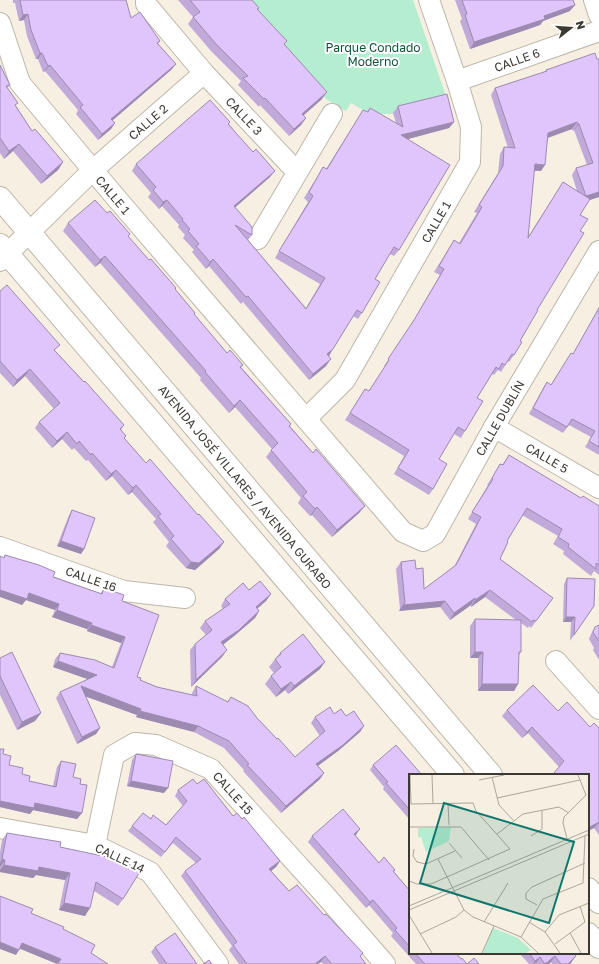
<svg xmlns="http://www.w3.org/2000/svg" width="599" height="964" font-family="'Golos Text',sans-serif">
	<style>
		.green { fill: #b4edcf }
		.lines { fill: none; stroke-linecap: round; stroke-linejoin: round }
		.minor-casing { stroke: #bdb7ab; stroke-width: 22 }
		.primary-casing { stroke: #bdb7ab; stroke-width: 24 }
		.minor { stroke: #fff; stroke-width: 20 }
		.primary { stroke: #fff; stroke-width: 22 }
		.wall { fill: #c1a9da; fill-rule: evenodd }
		.shaded-wall { fill: #9d8ab1 }
		.building { fill: #e0c5fd; stroke: #9d8ab1 }
		.labels { text-anchor: middle; dominant-baseline: central; stroke-width: 4; stroke-linejoin: round; paint-order: stroke }
		.park-label { font-size: 12px; fill: #0e5238; stroke: #fff }
		.street-label { font-size: 12px; fill: #3c3934; stroke: #fff }
		.inset-road { fill: none; stroke: #aca69c; stroke-width: 1 }
		.view { fill: #0f766e; fill-opacity: 0.15; stroke: #0f766e; stroke-width: 2 }
		.inset-edge { fill: none; stroke: #3c3934; stroke-width: 2 }
	</style>
	<rect width="100%" height="100%" fill="#f6efe2"/>
	<path class="green" d="M 241,0 L 413,0 L 447,99 L 391,114 L 370,114 L 351,103 L 346,111 L 327,100 Z"/>
	<g class="lines">
		<g class="minor-casing">
			<g id="minor">
				<path d="M 146,0 L 146,4 L 204,73 L 297,172"/>
				<path d="M 594,0 L 599,15"/>
				<path d="M 0,23 L 20,83 L 112,193 L 403,532 L 423,541 L 435,534 L 494,427 L 599,251"/>
				<path d="M 457,81 L 599,31"/>
				<path d="M 258,239 L 332,114"/>
				<path d="M 0,261 L 93,170 L 204,73"/>
				<path d="M 306,419 L 345,380 L 470,162 L 471,127 L 457,81 L 429,0"/>
				<path d="M 494,427 L 599,488"/>
				<path d="M 0,547 L 124,591 L 185,598"/>
				<path d="M 556,661 L 599,709"/>
				<path d="M 0,828 L 95,845 L 150,872 L 218,964"/>
				<path d="M 95,845 L 114,755 L 135,743 L 156,745 L 211,769 L 325,895 L 385,964"/>
			</g>
		</g>
		<g class="primary-casing">
			<g id="primary">
				<path d="M 0,198 L 491,775"/>
				<path d="M 0,245 L 453,775"/>
				<path d="M 588,889 L 599,902"/>
				<path d="M 588,934 L 599,947"/>
			</g>
		</g>
		<use href="#minor" class="minor"/>
		<use href="#primary" class="primary"/>
	</g>
	<g class="wall">
		<path d="M 13,0 L 126,0 L 131,18 L 160,41 L 158,44 L 176,64 L 171,70 L 112,121 L 115,123 L 111,129 L 98,140 L 76,114 L 78,110 L 45,71 L 43,72 L 38,59 L 36,59 L 27,36 L 24,20 L 19,21 L 15,3 L 13,3 Z"/>
		<path d="M 178,0 L 252,0 L 259,8 L 257,10 L 284,44 L 322,99 L 303,116 L 306,118 L 301,125 L 289,136 L 260,105 L 259,107 L 238,85 L 241,81 L 211,51 L 188,24 L 193,17 Z"/>
		<path d="M 455,0 L 573,0 L 570,11 L 543,21 L 540,25 L 470,49 L 460,21 L 462,19 Z"/>
		<path d="M 597,59 L 599,60 L 599,197 L 589,200 L 580,215 L 580,231 L 520,341 L 514,355 L 509,362 L 508,361 L 501,372 L 498,370 L 494,375 L 492,374 L 477,398 L 465,431 L 461,438 L 454,434 L 439,459 L 433,489 L 429,495 L 394,474 L 404,456 L 345,420 L 365,389 L 369,391 L 385,367 L 384,366 L 410,327 L 440,275 L 434,272 L 454,240 L 459,243 L 477,213 L 474,212 L 498,173 L 500,154 L 504,147 L 508,148 L 491,95 L 495,88 L 544,72 L 546,70 ZM 572,129 L 573,131 L 574,130 L 587,165 L 576,168 L 572,175 L 577,191 L 563,182 L 528,237 L 534,171 L 541,171 L 548,138 Z"/>
		<path d="M 0,65 L 10,85 L 7,88 L 16,106 L 32,131 L 63,162 L 58,170 L 41,184 L 13,151 L 4,159 L 0,153 Z"/>
		<path d="M 398,106 L 454,122 L 449,128 L 408,139 L 399,250 L 394,256 L 390,254 L 375,279 L 362,313 L 358,319 L 353,316 L 333,349 L 328,356 L 326,366 L 309,380 L 243,302 L 241,304 L 209,266 L 206,269 L 192,252 L 194,250 L 183,238 L 185,235 L 178,227 L 179,225 L 162,206 L 159,209 L 148,197 L 151,193 L 132,171 L 136,164 L 229,124 L 270,177 L 235,207 L 252,235 L 248,240 L 306,308 L 320,284 L 275,258 L 308,202 L 304,198 L 319,174 L 323,167 L 326,169 L 363,110 L 367,112 L 370,108 L 396,123 L 393,113 Z"/>
		<path d="M 68,223 L 130,234 L 128,237 L 149,260 L 176,288 L 175,290 L 195,313 L 194,315 L 227,353 L 243,365 L 241,367 L 291,424 L 290,426 L 313,453 L 365,506 L 359,513 L 332,537 L 312,515 L 310,516 L 298,503 L 301,498 L 266,457 L 272,449 L 235,407 L 229,413 L 200,380 L 201,378 L 100,263 L 95,267 L 63,231 Z"/>
		<path d="M 0,291 L 124,425 L 121,430 L 126,436 L 124,438 L 146,463 L 224,542 L 219,549 L 195,570 L 186,568 L 166,546 L 169,542 L 153,522 L 156,519 L 132,492 L 128,495 L 112,476 L 106,481 L 88,460 L 86,461 L 74,448 L 72,450 L 62,439 L 52,448 L 35,428 L 39,422 L 54,409 L 25,376 L 13,387 L 0,373 Z"/>
		<path d="M 599,307 L 599,455 L 585,447 L 591,437 L 569,425 L 563,433 L 529,414 L 543,388 L 547,382 L 551,385 L 571,353 L 573,354 Z"/>
		<path d="M 509,455 L 581,498 L 599,506 L 599,575 L 594,571 L 591,576 L 563,554 L 564,551 L 553,544 L 558,536 L 522,515 L 507,541 L 500,559 L 553,598 L 531,628 L 529,626 L 528,628 L 521,623 L 521,652 L 519,655 L 518,684 L 514,691 L 478,691 L 478,658 L 470,658 L 470,626 L 475,619 L 516,620 L 485,597 L 471,607 L 471,605 L 450,620 L 440,607 L 399,611 L 400,609 L 396,569 L 401,562 L 416,569 L 424,589 L 454,567 L 476,524 L 468,519 L 488,485 L 487,485 L 496,471 L 500,464 L 502,465 Z"/>
		<path d="M 72,510 L 84,549 L 81,554 L 57,546 L 69,515 Z"/>
		<path d="M 5,555 L 53,577 L 100,594 L 104,588 L 122,601 L 137,677 L 140,680 L 157,687 L 192,695 L 192,693 L 196,686 L 227,702 L 231,697 L 257,718 L 277,739 L 295,757 L 320,736 L 311,723 L 315,717 L 334,714 L 346,716 L 364,726 L 360,732 L 338,751 L 318,766 L 324,773 L 320,779 L 281,813 L 243,771 L 244,770 L 224,748 L 194,732 L 136,717 L 137,715 L 85,696 L 100,728 L 96,734 L 77,744 L 56,698 L 60,692 L 88,679 L 53,667 L 55,659 L 60,653 L 112,667 L 121,643 L 87,631 L 87,629 L 52,617 L 55,610 L 26,600 L 22,605 L 4,557 Z"/>
		<path d="M 567,578 L 594,606 L 570,641 L 571,622 L 563,622 L 564,584 Z"/>
		<path d="M 249,590 L 271,594 L 266,601 L 257,608 L 259,611 L 255,618 L 234,636 L 223,645 L 222,657 L 191,687 L 190,650 L 195,644 L 206,635 L 200,628 L 205,621 L 223,609 L 221,606 L 225,599 Z"/>
		<path d="M 599,625 L 599,660 L 593,650 L 594,648 L 589,639 L 591,634 L 595,627 Z"/>
		<path d="M 280,653 L 320,669 L 288,694 L 285,690 L 276,697 L 265,684 L 271,676 L 274,673 L 269,667 Z"/>
		<path d="M 0,658 L 41,713 L 35,721 L 17,730 L 0,695 Z"/>
		<path d="M 507,710 L 558,711 L 590,727 L 599,728 L 599,835 L 594,828 L 588,831 L 588,775 L 553,775 L 559,767 L 528,733 L 522,738 L 502,716 Z"/>
		<path d="M 0,749 L 9,765 L 22,774 L 29,781 L 53,786 L 57,767 L 61,761 L 73,777 L 80,784 L 82,813 L 77,819 L 33,810 L 30,814 L 0,807 Z"/>
		<path d="M 136,754 L 164,793 L 127,786 L 132,760 Z"/>
		<path d="M 373,765 L 410,775 L 410,820 L 383,789 L 384,787 L 370,770 Z"/>
		<path d="M 197,784 L 233,816 L 280,861 L 276,867 L 271,871 L 289,891 L 360,957 L 366,964 L 323,964 L 321,962 L 318,964 L 239,964 L 229,950 L 232,946 L 181,876 L 185,871 L 196,863 L 173,843 L 161,857 L 128,831 L 132,826 L 151,819 L 166,825 L 183,806 L 175,796 L 178,790 Z"/>
		<path d="M 7,833 L 60,847 L 123,899 L 118,906 L 94,891 L 85,916 L 59,910 L 65,880 L 36,875 L 33,878 L 0,872 L 0,852 L 2,840 Z"/>
		<path d="M 355,835 L 379,863 L 395,870 L 394,872 L 410,891 L 410,953 L 456,953 L 461,959 L 467,964 L 479,964 L 416,964 L 391,936 L 393,933 L 369,905 L 366,908 L 308,842 L 312,836 L 356,835 Z"/>
		<path d="M 155,947 L 197,964 L 159,964 L 151,952 Z"/>
		<path d="M 519,953 L 574,953 L 572,962 L 570,964 L 552,964 L 551,962 L 549,964 L 536,964 L 536,963 L 535,964 L 529,964 Z"/>
	</g>
	<g class="shaded-wall">
		<path d="M 575,5 L 570,11 L 543,21 L 540,25 L 470,49 L 474,42 Z"/>
		<path d="M 28,14 L 24,20 L 19,21 L 23,15 Z"/>
		<path d="M 40,53 L 42,53 L 38,59 L 36,59 Z"/>
		<path d="M 176,64 L 171,70 L 107,125 L 111,119 Z"/>
		<path d="M 50,65 L 45,71 L 43,72 L 48,66 Z"/>
		<path d="M 327,92 L 322,99 L 297,121 L 302,114 Z"/>
		<path d="M 306,118 L 301,125 L 289,136 L 294,129 Z"/>
		<path d="M 454,122 L 449,128 L 397,142 L 401,135 Z"/>
		<path d="M 577,122 L 572,129 L 544,139 L 548,133 Z"/>
		<path d="M 115,123 L 111,129 L 98,140 L 102,134 Z"/>
		<path d="M 578,124 L 579,124 L 574,130 L 573,131 Z"/>
		<path d="M 19,144 L 13,151 L 4,159 L 9,151 Z"/>
		<path d="M 63,162 L 58,170 L 41,184 L 47,176 Z"/>
		<path d="M 535,164 L 545,165 L 541,171 L 530,170 Z"/>
		<path d="M 275,171 L 270,177 L 230,212 L 234,206 Z"/>
		<path d="M 599,192 L 599,197 L 581,203 L 586,196 Z"/>
		<path d="M 167,200 L 162,206 L 159,209 L 163,202 Z"/>
		<path d="M 105,256 L 100,263 L 95,267 L 100,260 Z"/>
		<path d="M 213,259 L 209,266 L 206,269 L 210,262 Z"/>
		<path d="M 333,349 L 329,356 L 322,361 L 327,354 Z"/>
		<path d="M 331,359 L 326,366 L 309,380 L 313,374 Z"/>
		<path d="M 30,369 L 25,376 L 13,387 L 17,380 Z"/>
		<path d="M 240,400 L 235,407 L 229,413 L 234,406 Z"/>
		<path d="M 67,432 L 62,439 L 52,448 L 57,441 Z"/>
		<path d="M 116,470 L 112,476 L 106,481 L 111,474 Z"/>
		<path d="M 136,485 L 132,492 L 128,495 L 133,488 Z"/>
		<path d="M 365,506 L 359,513 L 332,537 L 337,530 Z"/>
		<path d="M 317,507 L 312,515 L 310,516 L 315,509 Z"/>
		<path d="M 61,541 L 84,549 L 81,554 L 57,546 Z"/>
		<path d="M 224,542 L 219,549 L 195,570 L 186,568 L 191,562 Z"/>
		<path d="M 0,590 L 29,593 L 59,604 L 55,610 L 26,600 L 22,605 L 0,597 Z"/>
		<path d="M 490,590 L 485,597 L 471,607 L 475,600 Z"/>
		<path d="M 271,594 L 266,601 L 251,614 L 256,607 Z"/>
		<path d="M 475,598 L 471,605 L 450,620 L 454,613 Z"/>
		<path d="M 445,601 L 440,607 L 399,611 L 403,605 Z"/>
		<path d="M 57,610 L 92,623 L 87,629 L 52,617 Z"/>
		<path d="M 259,611 L 255,618 L 234,636 L 217,649 L 221,642 Z"/>
		<path d="M 566,617 L 575,617 L 571,622 L 563,622 Z"/>
		<path d="M 91,625 L 125,637 L 121,643 L 87,631 Z"/>
		<path d="M 227,650 L 222,657 L 191,687 L 196,680 Z"/>
		<path d="M 475,652 L 483,652 L 478,658 L 470,658 Z"/>
		<path d="M 58,661 L 97,675 L 93,681 L 53,667 Z"/>
		<path d="M 325,662 L 320,669 L 288,694 L 294,686 Z"/>
		<path d="M 291,682 L 285,690 L 276,697 L 281,689 Z"/>
		<path d="M 482,684 L 518,684 L 514,691 L 478,691 Z"/>
		<path d="M 81,686 L 141,709 L 137,715 L 76,693 Z"/>
		<path d="M 140,711 L 198,726 L 194,732 L 136,717 Z"/>
		<path d="M 41,713 L 35,721 L 17,730 L 22,722 Z"/>
		<path d="M 364,726 L 360,732 L 338,751 L 312,770 L 316,764 Z"/>
		<path d="M 532,727 L 528,733 L 522,738 L 527,732 Z"/>
		<path d="M 100,728 L 96,734 L 77,744 L 82,737 Z"/>
		<path d="M 324,773 L 320,779 L 281,813 L 286,806 Z"/>
		<path d="M 131,781 L 168,788 L 164,793 L 127,786 Z"/>
		<path d="M 0,801 L 35,803 L 82,813 L 77,819 L 33,810 L 30,814 L 0,807 Z"/>
		<path d="M 599,822 L 594,828 L 588,831 L 588,828 Z"/>
		<path d="M 360,829 L 356,835 L 349,840 L 354,834 Z"/>
		<path d="M 2,859 L 5,860 L 0,867 L 0,863 Z"/>
		<path d="M 280,861 L 276,867 L 266,875 L 269,869 Z"/>
		<path d="M 4,865 L 39,867 L 70,873 L 65,880 L 36,875 L 33,878 L 0,872 L 0,870 Z"/>
		<path d="M 373,900 L 369,905 L 366,908 L 370,902 Z"/>
		<path d="M 64,903 L 90,908 L 85,916 L 59,910 Z"/>
		<path d="M 0,942 L 19,950 L 16,955 L 0,949 Z"/>
		<path d="M 22,943 L 61,959 L 57,964 L 18,948 Z"/>
		<path d="M 325,956 L 321,962 L 318,964 L 315,964 Z"/>
		<path d="M 555,956 L 551,962 L 549,964 L 545,964 Z"/>
		<path d="M 576,956 L 570,964 L 568,964 Z"/>
		<path d="M 540,957 L 536,963 L 533,964 L 535,961 Z"/>
	</g>
	<g class="building">
		<path d="M 20,0 L 126,0 L 131,18 L 140,12 L 160,41 L 157,43 L 176,64 L 111,119 L 115,123 L 102,134 L 80,107 L 83,105 L 50,65 L 48,66 L 42,53 L 40,53 L 31,30 L 28,14 L 23,15 Z"/>
		<path d="M 190,0 L 252,0 L 259,8 L 257,9 L 287,41 L 284,44 L 327,92 L 302,114 L 306,118 L 294,129 L 265,98 L 264,99 L 243,78 L 248,76 L 216,44 L 193,17 L 200,12 Z"/>
		<path d="M 462,0 L 573,0 L 575,5 L 544,16 L 545,19 L 474,42 L 465,15 L 467,14 Z"/>
		<path d="M 595,53 L 597,59 L 599,59 L 599,192 L 586,196 L 576,168 L 593,163 L 579,124 L 578,124 L 577,122 L 548,133 L 545,165 L 535,164 L 528,238 L 563,182 L 590,199 L 580,215 L 588,219 L 580,231 L 584,233 L 537,310 L 538,310 L 520,341 L 522,342 L 514,355 L 512,354 L 505,365 L 502,363 L 499,369 L 496,367 L 477,398 L 483,401 L 465,431 L 458,427 L 439,459 L 447,464 L 433,489 L 398,468 L 409,450 L 350,413 L 365,389 L 369,391 L 389,360 L 388,359 L 414,320 L 444,269 L 439,266 L 454,240 L 460,244 L 482,207 L 479,205 L 503,166 L 504,147 L 515,148 L 495,88 L 547,71 L 546,70 Z"/>
		<path d="M 0,65 L 10,85 L 6,86 L 18,103 L 15,105 L 32,131 L 35,129 L 63,162 L 47,176 L 19,144 L 9,151 L 0,138 Z"/>
		<path d="M 447,94 L 454,122 L 401,135 L 450,165 L 399,250 L 394,247 L 375,279 L 380,282 L 362,313 L 357,310 L 333,349 L 327,354 L 331,359 L 313,374 L 248,296 L 246,297 L 213,259 L 210,262 L 196,246 L 199,244 L 188,231 L 190,229 L 182,220 L 183,219 L 167,200 L 163,202 L 153,190 L 156,187 L 136,164 L 210,100 L 230,122 L 228,124 L 253,152 L 256,149 L 275,171 L 234,206 L 252,227 L 252,235 L 235,225 L 306,309 L 325,278 L 279,251 L 313,196 L 309,192 L 323,167 L 327,169 L 363,110 L 368,112 L 370,108 L 403,127 L 398,106 Z"/>
		<path d="M 95,200 L 107,213 L 110,211 L 130,234 L 128,236 L 149,260 L 151,259 L 176,288 L 175,289 L 195,313 L 194,314 L 227,353 L 230,350 L 243,365 L 240,367 L 291,424 L 289,426 L 313,453 L 316,449 L 365,506 L 337,530 L 317,507 L 315,509 L 303,496 L 307,492 L 271,450 L 278,443 L 240,400 L 234,406 L 205,372 L 206,371 L 105,256 L 100,260 L 68,223 Z"/>
		<path d="M 7,285 L 60,345 L 54,350 L 84,382 L 85,381 L 124,425 L 120,429 L 126,436 L 124,438 L 146,463 L 150,459 L 198,515 L 199,514 L 224,542 L 199,563 L 191,562 L 171,539 L 174,536 L 158,516 L 161,514 L 136,485 L 133,488 L 116,470 L 111,474 L 92,453 L 91,455 L 79,441 L 77,444 L 67,432 L 57,441 L 39,422 L 60,403 L 30,369 L 17,380 L 0,361 L 0,291 Z"/>
		<path d="M 599,308 L 599,447 L 589,441 L 595,431 L 572,419 L 567,427 L 533,408 L 547,382 L 551,385 L 571,353 L 573,354 Z"/>
		<path d="M 509,455 L 581,498 L 583,496 L 599,506 L 599,565 L 596,563 L 596,569 L 568,547 L 569,544 L 558,537 L 562,529 L 527,508 L 507,541 L 508,542 L 500,559 L 553,598 L 536,621 L 533,620 L 532,622 L 490,590 L 475,600 L 475,598 L 454,613 L 445,601 L 403,605 L 405,603 L 401,562 L 415,560 L 416,569 L 423,568 L 424,589 L 456,565 L 481,517 L 472,512 L 493,479 L 492,478 L 500,464 L 503,465 Z"/>
		<path d="M 72,510 L 95,518 L 84,549 L 61,541 Z"/>
		<path d="M 5,555 L 39,565 L 55,572 L 53,577 L 102,594 L 104,588 L 124,595 L 122,601 L 159,615 L 137,677 L 141,678 L 140,680 L 157,687 L 197,696 L 196,686 L 228,702 L 231,697 L 248,706 L 257,718 L 277,739 L 278,738 L 295,757 L 325,731 L 315,717 L 330,707 L 334,714 L 341,709 L 346,716 L 354,711 L 364,726 L 343,745 L 316,764 L 324,773 L 286,806 L 247,765 L 249,764 L 229,741 L 198,726 L 140,711 L 141,709 L 81,686 L 100,728 L 82,737 L 60,692 L 97,675 L 58,661 L 60,653 L 95,660 L 114,668 L 125,637 L 91,625 L 92,623 L 57,610 L 59,604 L 29,593 L 27,599 L 0,590 L 0,556 L 4,558 Z"/>
		<path d="M 567,578 L 595,579 L 594,606 L 574,635 L 575,617 L 566,617 Z"/>
		<path d="M 260,581 L 271,594 L 256,607 L 259,611 L 239,630 L 221,642 L 227,650 L 196,680 L 195,644 L 212,630 L 205,621 L 230,604 L 225,599 L 243,583 L 249,590 Z"/>
		<path d="M 475,619 L 521,620 L 521,652 L 519,652 L 518,684 L 482,684 L 483,652 L 475,652 Z"/>
		<path d="M 599,625 L 599,641 L 593,632 L 595,627 Z"/>
		<path d="M 303,634 L 325,662 L 294,686 L 291,682 L 281,689 L 271,676 L 281,667 L 275,659 L 281,654 L 280,653 Z"/>
		<path d="M 12,652 L 41,713 L 22,722 L 0,676 L 0,658 Z"/>
		<path d="M 533,685 L 558,711 L 567,702 L 590,727 L 594,723 L 599,728 L 599,822 L 588,828 L 588,802 L 590,801 L 588,799 L 588,775 L 557,775 L 554,773 L 564,761 L 532,727 L 527,732 L 507,710 Z"/>
		<path d="M 396,745 L 422,775 L 410,775 L 410,810 L 386,783 L 388,782 L 373,765 Z"/>
		<path d="M 0,749 L 4,749 L 3,754 L 11,756 L 9,765 L 23,768 L 22,774 L 30,776 L 29,781 L 56,787 L 61,761 L 76,764 L 73,777 L 81,779 L 80,784 L 87,785 L 82,813 L 35,803 L 34,808 L 0,801 Z"/>
		<path d="M 136,754 L 173,761 L 168,788 L 131,781 Z"/>
		<path d="M 193,779 L 197,784 L 204,779 L 233,816 L 237,813 L 242,819 L 244,817 L 280,861 L 269,869 L 289,891 L 297,885 L 324,915 L 326,914 L 363,953 L 360,956 L 366,964 L 332,964 L 325,956 L 315,964 L 247,964 L 233,945 L 237,942 L 185,871 L 201,859 L 176,837 L 165,852 L 132,826 L 143,813 L 151,819 L 153,815 L 166,825 L 187,801 L 178,790 Z"/>
		<path d="M 343,809 L 360,829 L 354,834 L 379,863 L 384,857 L 395,870 L 393,871 L 410,891 L 410,947 L 395,930 L 397,928 L 373,900 L 370,902 L 312,836 Z"/>
		<path d="M 7,833 L 61,842 L 60,847 L 117,859 L 141,870 L 123,899 L 96,882 L 90,908 L 64,903 L 70,873 L 39,867 L 38,871 L 4,865 L 5,860 L 2,859 Z"/>
		<path d="M 0,896 L 33,909 L 31,913 L 33,914 L 64,927 L 63,929 L 95,945 L 91,953 L 108,964 L 58,964 L 61,959 L 22,943 L 19,950 L 0,942 Z"/>
		<path d="M 175,933 L 197,964 L 167,964 L 155,947 Z"/>
		<path d="M 415,953 L 456,953 L 461,959 L 462,958 L 467,964 L 474,958 L 479,964 L 425,964 Z"/>
		<path d="M 529,953 L 574,953 L 576,956 L 568,964 L 561,964 L 555,956 L 545,964 L 540,957 L 535,961 Z"/>
		<path d="M 209,960 L 212,964 L 203,964 Z"/>
	</g>
	<g class="labels">
		<g class="park-label">
			<text x="373" y="47">Parque Condado<tspan x="373" dy="14">Moderno</tspan></text>
		</g>
		<g class="street-label">
			<text transform="translate(517 60) rotate(-20)">CALLE 6</text>
			<text transform="translate(244 116) rotate(47)">CALLE 3</text>
			<text transform="translate(148 122) rotate(-41)">CALLE 2</text>
			<text transform="translate(113 195) rotate(50)">CALLE 1</text>
			<text transform="translate(436 222) rotate(-60)">CALLE 1</text>
			<text transform="translate(500 418) rotate(-60)">CALLE DUBLÍN</text>
			<text transform="translate(547 458) rotate(30)">CALLE 5</text>
			<text transform="translate(245 487) rotate(50)">AVENIDA JOSÉ VILLARES / AVENIDA GURABO</text>
			<text transform="translate(91 579) rotate(19)">CALLE 16</text>
			<text transform="translate(233 793) rotate(48)">CALLE 15</text>
			<text transform="translate(120 858) rotate(25)">CALLE 14</text>
		</g>
	</g>
	<g transform="translate(409 774)">
		<rect width="180" height="180" fill="#f6efe2"/>
		<path d="M 42,53 L 40,67 L 17,78 L 12,63 L 9,63 L 9,54 ZM 84,154 L 109,164 L 122,176 L 117,179 L 74,179 Z" fill="#b4edcf"/>
		<path class="inset-road" d="M 23,1 L 24,30M 83,3 L 90,31 L 104,46M 70,6 L 95,1M 88,24 L 171,6M 39,29 L 40,51M 0,53 L 52,53 L 80,86M 88,60 L 114,40 L 150,33 L 160,39M 122,62 L 133,55 L 133,36M 158,65 L 154,49 L 155,43 L 177,21 L 169,1M 40,69 L 53,84M 5,75 L 4,82 L 8,88 L 17,90 L 46,77M 29,85 L 55,136 L 64,143 L 112,163 L 129,179M 0,107 L 8,110 L 22,110 L 101,75 L 67,37 L 64,29 L 2,30 L 1,1M 128,131 L 117,125 L 117,119 L 123,113 L 176,89M 0,132 L 180,56M 0,136 L 180,60M 0,141 L 23,179M 75,148 L 99,109M 120,148 L 136,158 L 151,179M 136,158 L 150,141 L 180,129M 161,159 L 172,179M 11,160 L 47,143 L 55,136M 112,163 L 134,125 L 174,109 L 176,62M 146,170 L 176,148 L 171,132M 73,179 L 85,152"/>
		<path class="view" d="M 35,29 L 165,68 L 140,149 L 11,109 Z"/>
		<rect width="180" height="180" class="inset-edge"/>
	</g>
	<g transform="translate(571 28) rotate(73)" stroke="#ffffff" stroke-width="3" paint-order="stroke">
	<path d="M0-3L7 15L0 10L-7 15Z" fill="#3c3934"/>
	<text y="-6" font-size="11" font-weight="bold" text-anchor="middle" fill="#3c3934">N</text>
	</g>
</svg>
